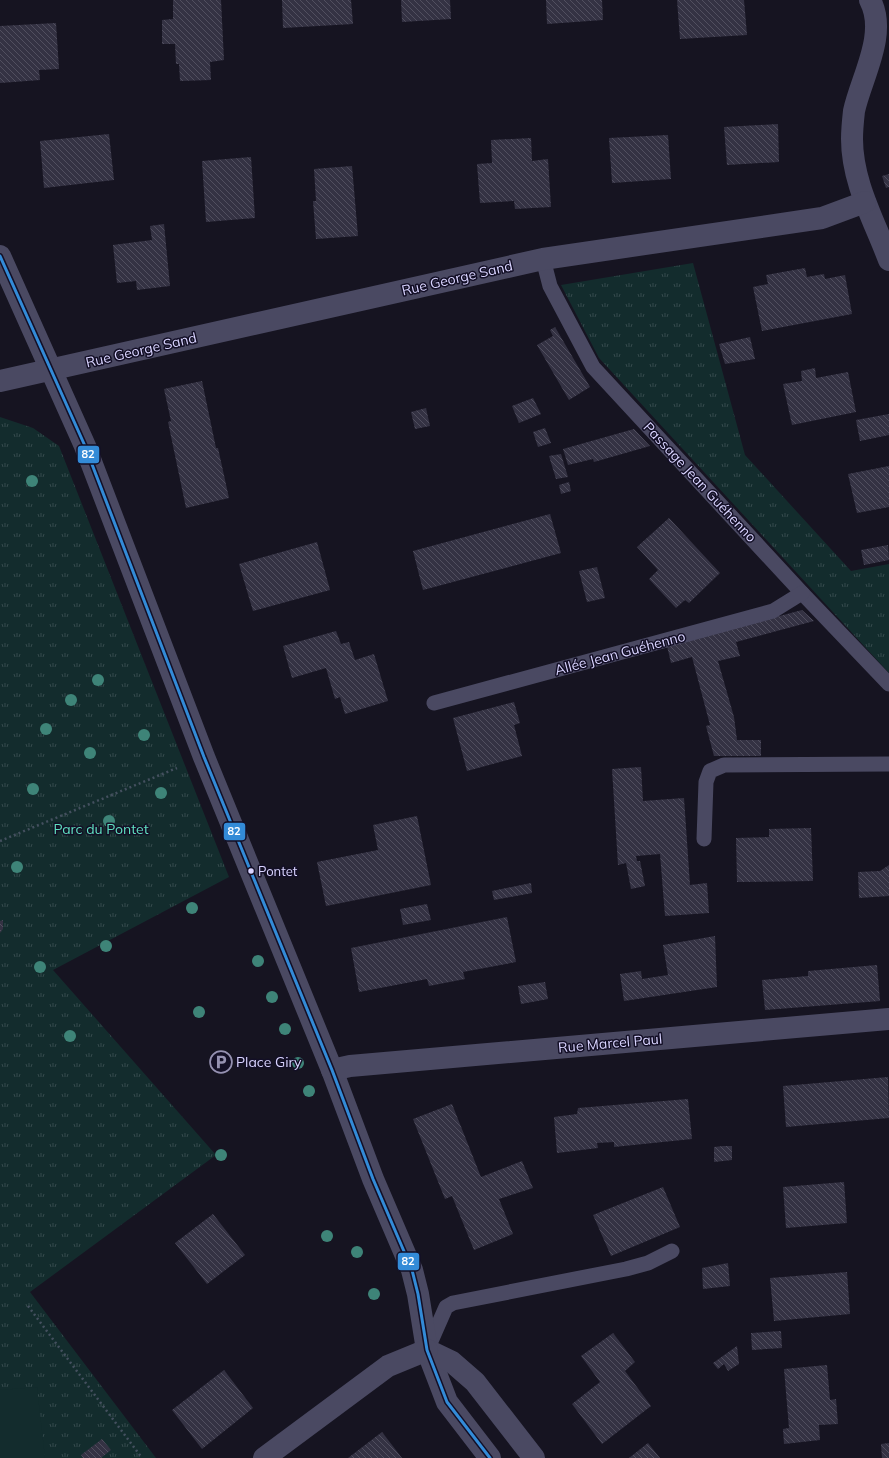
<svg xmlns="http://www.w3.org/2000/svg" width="889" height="1458" font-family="Mulish,sans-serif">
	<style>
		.grass { fill: url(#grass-tufts) }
		.pitch { fill: #132c2d }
		.building { fill: url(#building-back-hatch) }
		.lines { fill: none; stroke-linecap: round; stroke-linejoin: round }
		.path { stroke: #44505f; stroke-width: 2.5; stroke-dasharray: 2 3; stroke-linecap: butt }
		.lane { stroke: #4a4962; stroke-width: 15 }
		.street { stroke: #4a4962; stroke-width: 22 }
		.bus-1-casing { stroke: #130f26; stroke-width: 6 }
		.bus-1 { stroke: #338bd7; stroke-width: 3 }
		.tree { fill: #3e8478 }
		.bus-dot { fill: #d9d4ff; stroke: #130f26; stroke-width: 1.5 }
		.labels { text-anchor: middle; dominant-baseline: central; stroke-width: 3; stroke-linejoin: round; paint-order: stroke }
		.bus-label { font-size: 13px; fill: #d9d4ff; stroke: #130f26; text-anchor: start }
		.street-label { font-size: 14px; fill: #d9d4ff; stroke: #130f26 }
		.park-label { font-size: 14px; fill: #5fe0c0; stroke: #130f26 }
		.poi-label { font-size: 14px; fill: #d9d4ff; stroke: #130f26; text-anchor: start }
		.line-badge { stroke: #130f26; stroke-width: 1.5 }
		.badge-label { font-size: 11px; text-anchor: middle; font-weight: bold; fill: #fff }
	</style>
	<defs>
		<pattern id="grass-tufts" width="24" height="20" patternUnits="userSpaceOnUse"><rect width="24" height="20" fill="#132c2d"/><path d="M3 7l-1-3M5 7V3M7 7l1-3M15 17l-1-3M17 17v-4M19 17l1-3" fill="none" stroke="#354a4c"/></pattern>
		<pattern id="building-back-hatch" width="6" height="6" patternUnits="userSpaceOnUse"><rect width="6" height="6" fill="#343243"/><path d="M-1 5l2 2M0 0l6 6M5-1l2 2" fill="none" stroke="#514f5f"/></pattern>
	</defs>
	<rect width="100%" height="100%" fill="#161421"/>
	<g class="grass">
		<path d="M 693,263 L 745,455 L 851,571 L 889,564 L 889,673 L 599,358 L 561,285 Z"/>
		<path d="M 0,417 L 33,428 L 59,446 L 229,877 L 53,970 L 216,1155 L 30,1292 L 156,1458 L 0,1458 Z"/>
	</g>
	<path class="pitch" d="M 37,1387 L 45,1458 L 0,1458 L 0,1390 Z"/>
	<g class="building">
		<path d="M 173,0 L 221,0 L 224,60 L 210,62 L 211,80 L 180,81 L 179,64 L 176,64 L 175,44 L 162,44 L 162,20 L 173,19 Z"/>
		<path d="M 282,0 L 351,0 L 353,24 L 283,28 Z"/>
		<path d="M 401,0 L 450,0 L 451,19 L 402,22 Z"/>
		<path d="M 546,0 L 602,0 L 603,20 L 547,24 Z"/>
		<path d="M 677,0 L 744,0 L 747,35 L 680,39 Z"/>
		<path d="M 56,23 L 59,69 L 39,70 L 40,80 L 0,83 L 0,26 Z"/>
		<path d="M 778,124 L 779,162 L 727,165 L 724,127 Z"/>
		<path d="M 109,134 L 114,180 L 44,188 L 40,141 Z"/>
		<path d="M 668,135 L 671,179 L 612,183 L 609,138 Z"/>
		<path d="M 531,138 L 532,161 L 548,159 L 551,207 L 515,209 L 514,201 L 480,203 L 477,164 L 492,163 L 491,140 Z"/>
		<path d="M 251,157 L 255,218 L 206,222 L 202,161 Z"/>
		<path d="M 352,166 L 358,236 L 316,239 L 313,201 L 316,201 L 314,169 Z"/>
		<path d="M 889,174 L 889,187 L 886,188 L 882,176 Z"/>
		<path d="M 164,224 L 170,286 L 137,290 L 136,281 L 117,283 L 113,245 L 152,240 L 150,226 Z"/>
		<path d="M 805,268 L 807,277 L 824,274 L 825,279 L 845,275 L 852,314 L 762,331 L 753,287 L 768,284 L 766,275 Z"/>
		<path d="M 555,327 L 590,387 L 569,400 L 537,345 L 553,336 L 550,330 Z"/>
		<path d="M 750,337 L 755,359 L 725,364 L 719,344 Z"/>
		<path d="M 815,368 L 816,378 L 848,372 L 856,412 L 792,425 L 783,384 L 802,381 L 801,371 Z"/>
		<path d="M 202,381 L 216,448 L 218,448 L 229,498 L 186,508 L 168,422 L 171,421 L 164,389 Z"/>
		<path d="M 533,398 L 541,414 L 519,423 L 512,406 Z"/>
		<path d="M 426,408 L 430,426 L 415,429 L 411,412 Z"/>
		<path d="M 889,414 L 889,435 L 860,441 L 856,420 Z"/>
		<path d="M 545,428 L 551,443 L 538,447 L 533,432 Z"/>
		<path d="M 634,429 L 650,446 L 594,462 L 593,459 L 568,465 L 563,449 Z"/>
		<path d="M 561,454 L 568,477 L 556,479 L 549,456 Z"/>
		<path d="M 889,466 L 889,507 L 857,513 L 848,474 Z"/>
		<path d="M 569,482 L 571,491 L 561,494 L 559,485 Z"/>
		<path d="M 550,514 L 561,553 L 423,590 L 413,551 Z"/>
		<path d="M 669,518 L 720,573 L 689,603 L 685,600 L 676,608 L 649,579 L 658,570 L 637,547 Z"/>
		<path d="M 317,542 L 330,590 L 253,611 L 239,564 Z"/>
		<path d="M 888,545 L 889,560 L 864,565 L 861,550 Z"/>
		<path d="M 597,567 L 605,598 L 587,602 L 579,571 Z"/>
		<path d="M 802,610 L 814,621 L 736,642 L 740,656 L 718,661 L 734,717 L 737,740 L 761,740 L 761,756 L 714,756 L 706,726 L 710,725 L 692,657 L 671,663 L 667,646 Z"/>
		<path d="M 336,631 L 341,644 L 349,642 L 355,660 L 374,654 L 388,701 L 345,714 L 340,697 L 335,699 L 326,668 L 292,678 L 283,646 Z"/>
		<path d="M 514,702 L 520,723 L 514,725 L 522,756 L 467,771 L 453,718 Z"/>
		<path d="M 641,767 L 643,801 L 684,798 L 690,885 L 707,883 L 709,913 L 665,916 L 660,854 L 636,856 L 637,861 L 640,861 L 645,886 L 631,889 L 626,863 L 618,865 L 612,769 Z"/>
		<path d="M 417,816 L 431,885 L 326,906 L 317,862 L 378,850 L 373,825 Z"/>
		<path d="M 811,828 L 813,881 L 737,882 L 736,838 L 769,837 L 769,829 Z"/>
		<path d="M 889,865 L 889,896 L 859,898 L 858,872 L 880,871 Z"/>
		<path d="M 531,883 L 532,893 L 494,900 L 492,891 Z"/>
		<path d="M 427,904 L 431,920 L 403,925 L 400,909 Z"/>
		<path d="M 507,917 L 516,962 L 463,972 L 465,979 L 429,986 L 427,979 L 359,992 L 351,948 Z"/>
		<path d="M 3,920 L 3,929 L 0,933 L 0,921 Z"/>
		<path d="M 715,936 L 717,987 L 624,1001 L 620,974 L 641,971 L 642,979 L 668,975 L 663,945 Z"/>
		<path d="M 877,965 L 880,1001 L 765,1010 L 762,980 L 808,976 L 808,971 Z"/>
		<path d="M 545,982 L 548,999 L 521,1004 L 518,986 Z"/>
		<path d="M 888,1077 L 889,1118 L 786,1127 L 783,1086 Z"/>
		<path d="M 688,1099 L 692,1139 L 614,1147 L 614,1142 L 597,1143 L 598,1148 L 557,1153 L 554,1117 L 577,1114 L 578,1108 Z"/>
		<path d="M 452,1104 L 481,1177 L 522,1161 L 533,1188 L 499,1199 L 513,1234 L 474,1250 L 452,1196 L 445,1199 L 413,1119 Z"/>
		<path d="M 723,1146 L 732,1146 L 732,1160 L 714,1162 L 714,1147 Z"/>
		<path d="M 844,1182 L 847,1223 L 786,1228 L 783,1187 Z"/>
		<path d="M 663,1187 L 680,1227 L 611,1256 L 593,1215 Z"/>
		<path d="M 213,1214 L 245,1255 L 207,1284 L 175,1243 Z"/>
		<path d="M 728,1263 L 730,1286 L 703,1289 L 702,1268 Z"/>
		<path d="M 847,1272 L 850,1314 L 774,1321 L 770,1278 Z"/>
		<path d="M 781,1331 L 782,1348 L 752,1350 L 751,1333 Z"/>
		<path d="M 613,1333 L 635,1362 L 625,1371 L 651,1406 L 602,1444 L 572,1404 L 600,1382 L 581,1356 Z"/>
		<path d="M 737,1346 L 739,1364 L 728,1371 L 724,1364 L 718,1369 L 713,1363 Z"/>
		<path d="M 827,1365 L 830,1400 L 836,1399 L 838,1424 L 819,1425 L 820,1440 L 784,1444 L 783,1429 L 789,1428 L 784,1369 Z"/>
		<path d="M 224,1370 L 253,1408 L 202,1449 L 172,1410 Z"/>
		<path d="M 382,1432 L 402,1458 L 348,1458 Z"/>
		<path d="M 102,1439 L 111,1450 L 101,1458 L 83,1458 L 81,1455 Z"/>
		<path d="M 648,1443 L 660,1458 L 629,1458 Z"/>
		<path d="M 889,1443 L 889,1458 L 882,1458 L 881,1444 Z"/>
	</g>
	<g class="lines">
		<g class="path">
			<path d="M 0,841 L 177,768"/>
			<path d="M 28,1306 L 142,1458"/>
		</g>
		<g class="lane">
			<path d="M 543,259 L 550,286 L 593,367 L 802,593 L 889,684"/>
			<path d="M 434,703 L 773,611 L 802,593"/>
			<path d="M 704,839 L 706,782 L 710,771 L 724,765 L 889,764"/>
			<path d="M 428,1348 L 446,1307 L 453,1303 L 626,1269 L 648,1263 L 672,1251"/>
		</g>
		<g class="street">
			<path d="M 870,0 C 888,34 861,78 854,111 C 853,120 852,130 852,139 C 852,182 874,220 889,260"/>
			<path d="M 0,256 L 85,446 L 204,757 L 332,1070 L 373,1179 L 412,1270 L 418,1294 L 427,1350 L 447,1402 L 490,1458"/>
			<path d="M 0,381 L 543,259 L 822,218 L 865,202"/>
			<path d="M 332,1070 L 350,1066 L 889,1019"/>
			<path d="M 427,1350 L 452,1362 L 475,1382 L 534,1458"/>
			<path d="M 264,1458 L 388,1366 L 427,1350"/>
		</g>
		<g class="bus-1-casing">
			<path id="bus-1" d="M 0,256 L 85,446 L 204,757 L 332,1070 L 373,1179 L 412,1270 L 418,1294 L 427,1350 L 447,1402 L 490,1458"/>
		</g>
		<use href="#bus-1" class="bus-1"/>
	</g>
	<g class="tree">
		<circle cx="32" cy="481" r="6"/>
		<circle cx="98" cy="680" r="6"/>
		<circle cx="71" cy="700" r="6"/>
		<circle cx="46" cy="729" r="6"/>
		<circle cx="144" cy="735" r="6"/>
		<circle cx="90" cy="753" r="6"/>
		<circle cx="33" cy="789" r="6"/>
		<circle cx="161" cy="793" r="6"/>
		<circle cx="109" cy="821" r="6"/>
		<circle cx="17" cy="867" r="6"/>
		<circle cx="192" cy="908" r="6"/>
		<circle cx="106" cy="946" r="6"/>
		<circle cx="258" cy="961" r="6"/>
		<circle cx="40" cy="967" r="6"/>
		<circle cx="272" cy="997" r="6"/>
		<circle cx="199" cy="1012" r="6"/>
		<circle cx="285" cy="1029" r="6"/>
		<circle cx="70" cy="1036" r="6"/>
		<circle cx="298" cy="1063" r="6"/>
		<circle cx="309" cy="1091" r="6"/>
		<circle cx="221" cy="1155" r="6"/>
		<circle cx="327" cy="1236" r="6"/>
		<circle cx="357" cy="1252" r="6"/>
		<circle cx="374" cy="1294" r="6"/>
	</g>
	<defs>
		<g id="parking-ring" transform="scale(1.15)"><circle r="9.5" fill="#130f26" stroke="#9591b1" stroke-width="1.5"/><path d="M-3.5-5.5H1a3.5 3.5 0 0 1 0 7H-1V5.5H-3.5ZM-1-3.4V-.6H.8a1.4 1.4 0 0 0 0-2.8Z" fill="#9591b1"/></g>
	</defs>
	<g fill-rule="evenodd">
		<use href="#parking-ring" x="221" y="1062"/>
	</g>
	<circle class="bus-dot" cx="251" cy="871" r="3.5"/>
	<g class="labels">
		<g class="bus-label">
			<text x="258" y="871">Pontet</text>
		</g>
		<g class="street-label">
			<text transform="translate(457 278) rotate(-13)">Rue George Sand</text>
			<text transform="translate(141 350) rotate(-13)">Rue George Sand</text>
			<text transform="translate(700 482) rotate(47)">Passage Jean Guéhenno</text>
			<text transform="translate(620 653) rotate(-15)">Allée Jean Guéhenno</text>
			<text transform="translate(610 1043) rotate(-5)">Rue Marcel Paul</text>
		</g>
		<g class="park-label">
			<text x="101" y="829">Parc du Pontet</text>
		</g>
		<g class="poi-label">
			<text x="236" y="1062">Place Giry</text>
		</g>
	</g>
	<g class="line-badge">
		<rect x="77" y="445" width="23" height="19" rx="4" fill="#338bd7"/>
		<rect x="223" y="822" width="23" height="19" rx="4" fill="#338bd7"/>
		<rect x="397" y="1252" width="23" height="19" rx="4" fill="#338bd7"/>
	</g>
	<g class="badge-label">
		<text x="88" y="458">82</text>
		<text x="234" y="835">82</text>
		<text x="408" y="1265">82</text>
	</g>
</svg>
